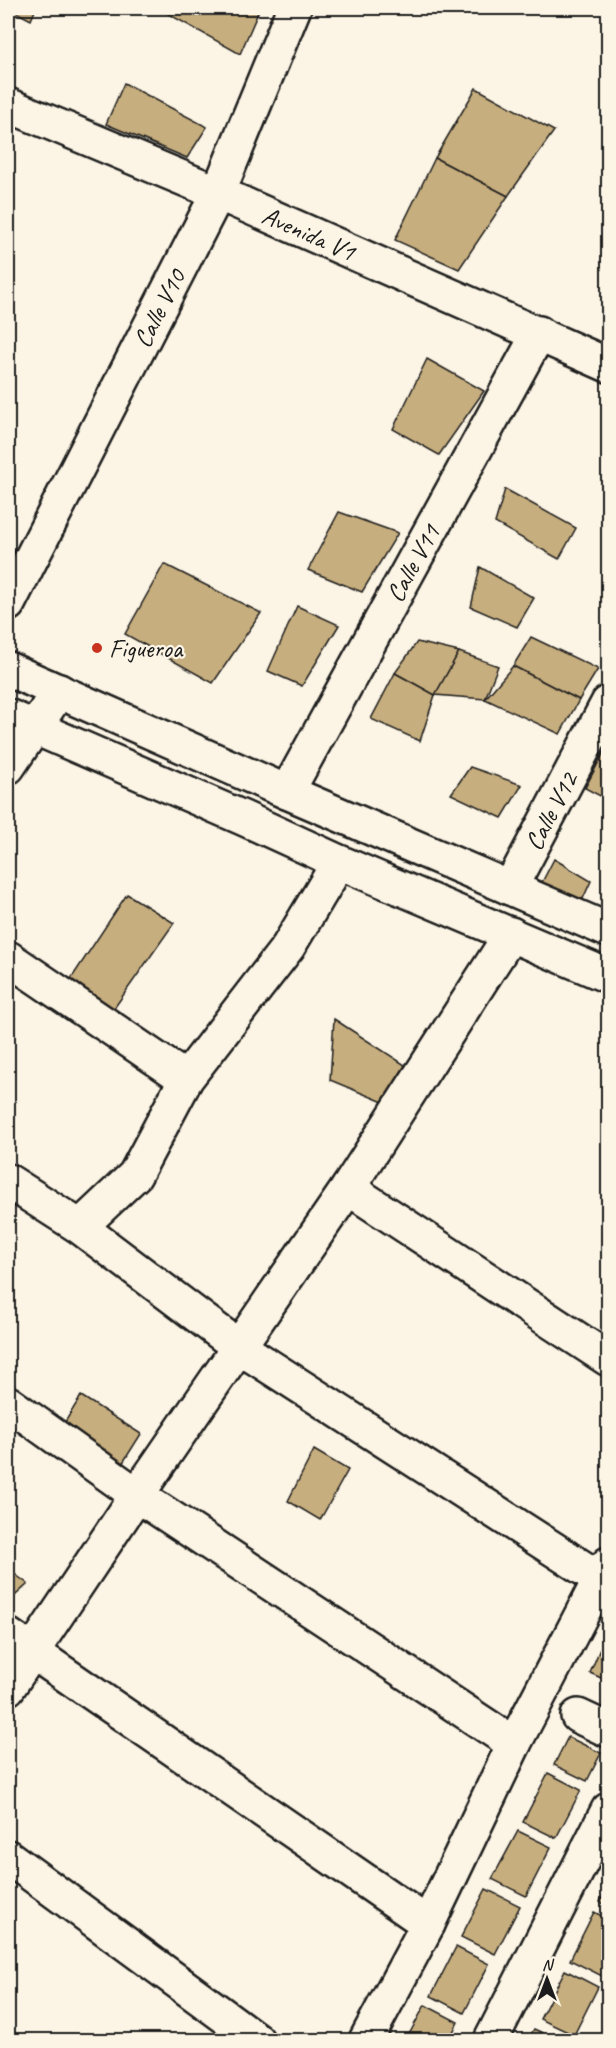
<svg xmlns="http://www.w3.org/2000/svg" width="616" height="2048" font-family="Caveat,sans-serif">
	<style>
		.building { fill: #c7ae7e; stroke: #1c1c1c; stroke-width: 1.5 }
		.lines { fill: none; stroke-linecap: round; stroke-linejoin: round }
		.minor-casing { stroke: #1c1c1c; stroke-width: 38 }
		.secondary-casing { stroke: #1c1c1c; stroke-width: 38 }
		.primary-casing { stroke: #1c1c1c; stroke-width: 38 }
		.minor { stroke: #fcf5e5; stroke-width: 33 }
		.secondary { stroke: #fcf5e5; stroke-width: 33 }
		.primary { stroke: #fcf5e5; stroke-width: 33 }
		.poi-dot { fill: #c8321e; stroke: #fcf5e5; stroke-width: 2 }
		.labels { text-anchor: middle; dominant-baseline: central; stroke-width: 4.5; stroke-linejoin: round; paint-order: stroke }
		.street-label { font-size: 26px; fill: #1c1c1c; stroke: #fcf5e5 }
		.poi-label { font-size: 26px; fill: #1c1c1c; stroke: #fcf5e5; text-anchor: start }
	</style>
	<rect width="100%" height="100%" fill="#fcf5e5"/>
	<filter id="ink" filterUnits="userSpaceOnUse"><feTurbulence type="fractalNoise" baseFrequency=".0167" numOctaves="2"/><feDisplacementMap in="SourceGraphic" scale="12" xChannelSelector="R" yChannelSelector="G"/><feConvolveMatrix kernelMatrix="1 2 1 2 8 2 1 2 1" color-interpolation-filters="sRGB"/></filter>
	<g filter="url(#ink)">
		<g class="building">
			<path d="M 8,8 L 36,8 L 31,20 Z"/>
			<path d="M 164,8 L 260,8 L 240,54 L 163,11 Z"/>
			<path d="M 124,83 L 207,127 L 187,158 L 106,124 Z"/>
			<path d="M 476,88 L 554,131 L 508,196 L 435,158 Z"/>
			<path d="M 435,158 L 508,196 L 459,269 L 395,240 Z"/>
			<path d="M 427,359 L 484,391 L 439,455 L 393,429 Z"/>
			<path d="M 505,489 L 576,528 L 559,559 L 495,523 Z"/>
			<path d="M 339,512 L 398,533 L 362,592 L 308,570 Z"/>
			<path d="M 164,564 L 261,613 L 213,683 L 125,634 Z"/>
			<path d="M 480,567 L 534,598 L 517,627 L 471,607 Z"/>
			<path d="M 297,606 L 339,625 L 302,686 L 268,671 Z"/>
			<path d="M 531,637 L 598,669 L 579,700 L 513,666 Z"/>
			<path d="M 417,642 L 459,652 L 435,695 L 395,673 Z"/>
			<path d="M 459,652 L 498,666 L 485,699 L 435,695 Z"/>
			<path d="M 513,666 L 579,700 L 560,734 L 485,699 Z"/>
			<path d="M 395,673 L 435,695 L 420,741 L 371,719 Z"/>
			<path d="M 604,752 L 608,754 L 608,800 L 585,788 Z"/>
			<path d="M 470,767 L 522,785 L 502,818 L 451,794 Z"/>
			<path d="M 554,859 L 591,881 L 581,903 L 539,888 Z"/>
			<path d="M 127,894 L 174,923 L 103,1024 L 59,997 Z"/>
			<path d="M 334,1019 L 405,1065 L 388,1104 L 330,1080 Z"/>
			<path d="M 81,1396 L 141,1434 L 112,1480 L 52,1443 Z"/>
			<path d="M 314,1450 L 348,1470 L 320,1520 L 288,1501 Z"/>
			<path d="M 8,1569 L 28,1584 L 8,1602 Z"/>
			<path d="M 604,1639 L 608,1641 L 608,1681 L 590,1673 Z"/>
			<path d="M 568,1737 L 601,1753 L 587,1781 L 554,1765 Z"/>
			<path d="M 548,1773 L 581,1790 L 556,1838 L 523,1822 Z"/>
			<path d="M 518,1831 L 551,1847 L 526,1896 L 492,1879 Z"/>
			<path d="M 608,1885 L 608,1906 L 600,1902 Z"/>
			<path d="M 486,1889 L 520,1906 L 495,1954 L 461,1937 Z"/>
			<path d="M 594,1912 L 608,1919 L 608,1967 L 604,1977 L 570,1960 Z"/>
			<path d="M 456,1947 L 489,1964 L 464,2013 L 431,1996 Z"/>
			<path d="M 565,1970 L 598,1987 L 574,2035 L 540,2019 Z"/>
			<path d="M 425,2005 L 458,2022 L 449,2040 L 406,2040 Z"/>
			<path d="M 534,2029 L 558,2040 L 528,2040 Z"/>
		</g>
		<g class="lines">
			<g class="minor-casing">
				<g id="minor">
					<path id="s1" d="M 8,105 L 218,193 L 608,365"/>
					<path id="s2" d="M 8,604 L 218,193 L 294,8"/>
					<path id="s3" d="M 287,792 L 539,333"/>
					<path id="s4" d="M 510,888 L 608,703"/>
					<path d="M 8,958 L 186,1079"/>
					<path d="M 8,1181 L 80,1227 L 239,1347 L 600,1579"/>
					<path d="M 348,1188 L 608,1359"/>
					<path d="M 80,1227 L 135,1175 L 186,1079 L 288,947 L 339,862"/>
					<path d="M 8,1403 L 137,1495 L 514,1744"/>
					<path d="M 8,1635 L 428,1924"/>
					<path d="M 8,1688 L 137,1495 L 348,1188 L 511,934"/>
					<path d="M 578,1716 L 608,1730"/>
					<path d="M 8,1857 L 257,2040"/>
					<path d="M 366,2040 L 428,1924 L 514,1744 L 608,1564"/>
					<path d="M 491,2040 L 608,1810"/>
				</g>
			</g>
			<g class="secondary-casing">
				<path id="secondary" d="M 8,767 L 59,691"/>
			</g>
			<g class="primary-casing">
				<g id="primary">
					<path d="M 8,669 L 287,792 L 608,930"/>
					<path d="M 8,716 L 243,818 L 339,862 L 608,976"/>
				</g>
			</g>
			<use href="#minor" class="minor"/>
			<use href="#secondary" class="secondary"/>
			<use href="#primary" class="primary"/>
		</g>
	</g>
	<circle class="poi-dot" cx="97" cy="648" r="6"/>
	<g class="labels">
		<g class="street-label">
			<text stroke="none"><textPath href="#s1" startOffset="327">Avenida V1</textPath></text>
			<text stroke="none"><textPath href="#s2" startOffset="332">Calle V10</textPath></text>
			<text stroke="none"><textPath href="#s3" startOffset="261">Calle V11</textPath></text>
			<text stroke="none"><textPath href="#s4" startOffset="87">Calle V12</textPath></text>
		</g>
		<g class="poi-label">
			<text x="109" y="648">Figueroa</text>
		</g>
	</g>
	<rect width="616" height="2048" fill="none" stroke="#fcf5e5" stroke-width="30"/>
	<rect x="15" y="15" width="586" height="2018" fill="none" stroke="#1c1c1c" stroke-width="2" filter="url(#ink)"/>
	<g transform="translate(547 1979)" stroke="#fcf5e5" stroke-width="4.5" paint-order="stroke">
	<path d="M0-4.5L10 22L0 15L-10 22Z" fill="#1c1c1c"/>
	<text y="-9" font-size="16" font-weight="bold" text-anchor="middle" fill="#1c1c1c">N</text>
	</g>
</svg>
